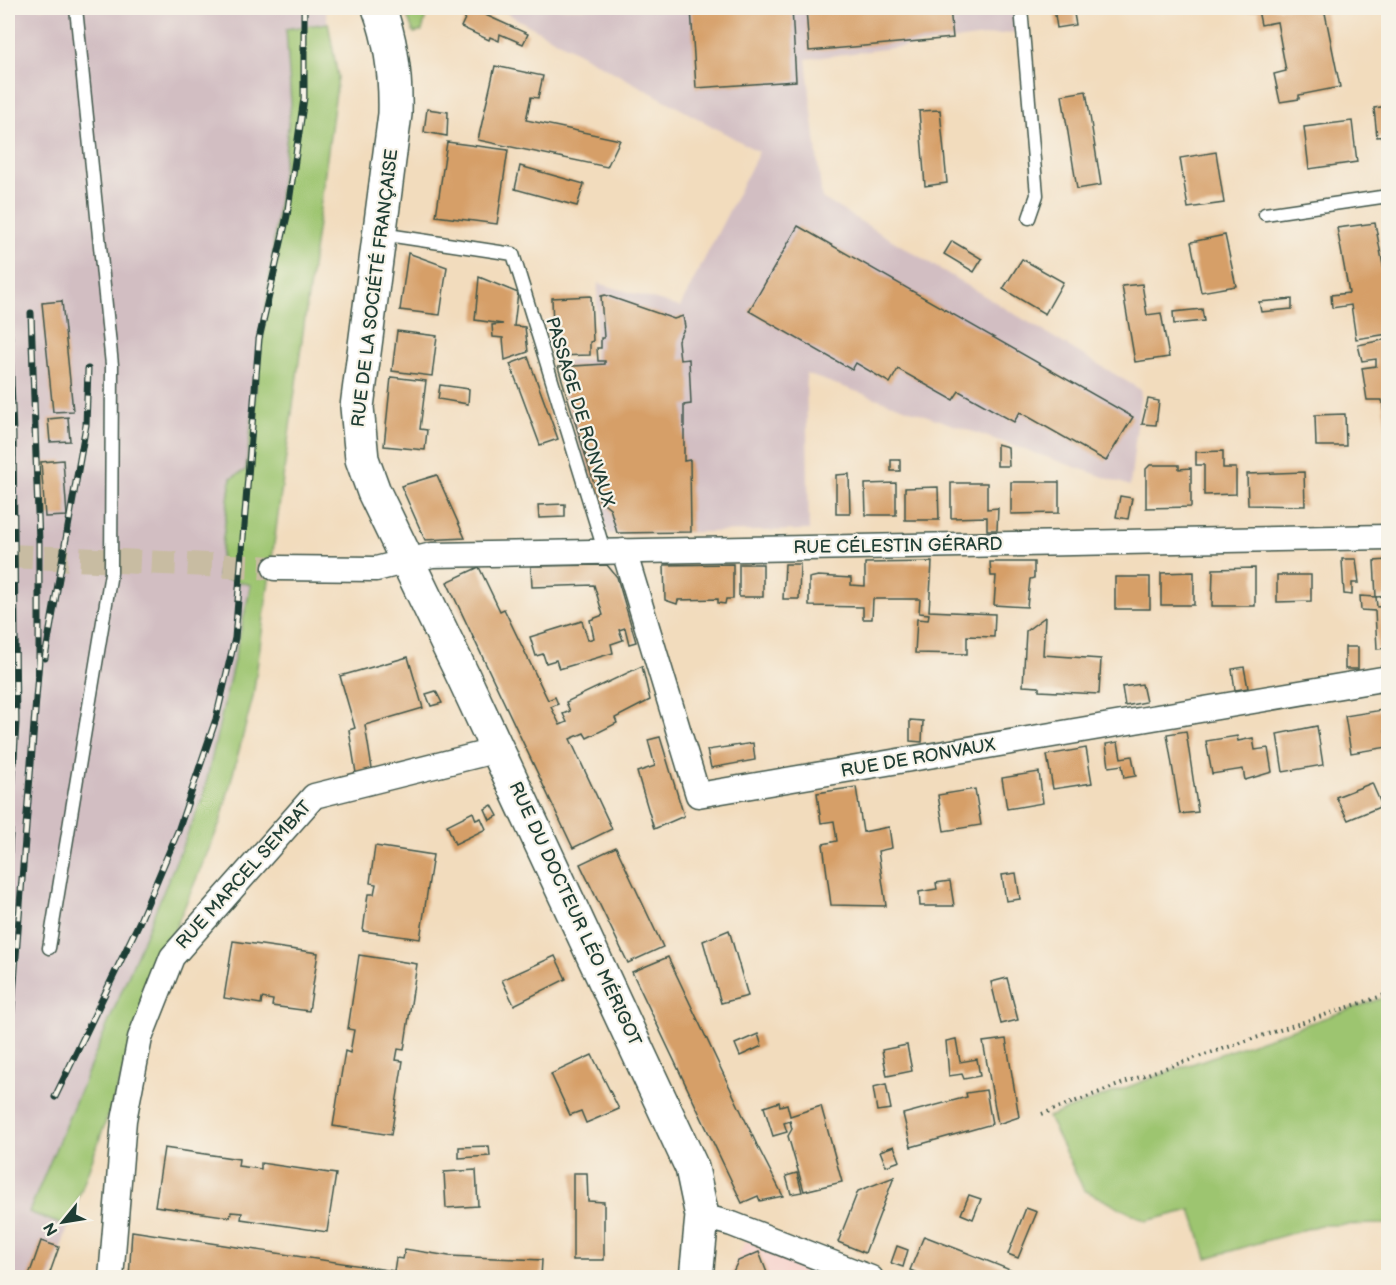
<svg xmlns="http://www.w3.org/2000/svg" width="1396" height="1285" font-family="'Balsamiq Sans',sans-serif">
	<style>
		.built { fill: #f7d0ca }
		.industrial { fill: #d2bec2 }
		.green { fill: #9dc570; stroke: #5e8152; stroke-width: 1.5 }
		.building { fill: #d69f67 }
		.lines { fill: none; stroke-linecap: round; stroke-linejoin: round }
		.street-tunnel { stroke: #c8bca2; stroke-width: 24; stroke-dasharray: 24 12; stroke-linecap: butt }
		.lane-casing { stroke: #3f5549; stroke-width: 15 }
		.street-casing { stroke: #3f5549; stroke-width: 27 }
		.primary-casing { stroke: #3f5549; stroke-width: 36 }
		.path { stroke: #3f5549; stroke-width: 4; stroke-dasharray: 1.5 4.5; stroke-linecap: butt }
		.lane { stroke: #fff; stroke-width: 12 }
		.street { stroke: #fff; stroke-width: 24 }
		.primary { stroke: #fff; stroke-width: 33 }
		.rail-casing { stroke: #1f3d34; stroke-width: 7 }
		.rail { stroke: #f7f3e8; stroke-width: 4.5; stroke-dasharray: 14; stroke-linecap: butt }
		.labels { text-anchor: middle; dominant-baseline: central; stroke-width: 4.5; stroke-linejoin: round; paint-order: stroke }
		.street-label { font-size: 18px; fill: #1f3d34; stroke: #f7f3e8 }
	</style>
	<rect width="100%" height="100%" fill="#f7f3e8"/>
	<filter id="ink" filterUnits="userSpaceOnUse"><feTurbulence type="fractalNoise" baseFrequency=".0167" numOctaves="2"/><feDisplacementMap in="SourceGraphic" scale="12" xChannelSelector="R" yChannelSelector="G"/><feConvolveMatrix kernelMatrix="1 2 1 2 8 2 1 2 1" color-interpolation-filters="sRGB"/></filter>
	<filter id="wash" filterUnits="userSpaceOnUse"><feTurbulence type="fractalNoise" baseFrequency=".008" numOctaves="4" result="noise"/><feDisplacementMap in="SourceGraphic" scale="24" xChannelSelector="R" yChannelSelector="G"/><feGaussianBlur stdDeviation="1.35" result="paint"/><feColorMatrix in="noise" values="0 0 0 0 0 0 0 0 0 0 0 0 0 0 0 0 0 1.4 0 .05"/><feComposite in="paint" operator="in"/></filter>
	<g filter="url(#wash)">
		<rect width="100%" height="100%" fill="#f2dcbd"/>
		<path class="built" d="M 746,1239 L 843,1278 L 729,1278 Z"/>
		<g class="industrial">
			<path d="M 8,8 L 325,8 L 338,77 L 253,697 L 220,823 L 173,934 L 50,1278 L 8,1277 Z"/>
			<path d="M 497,8 L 1015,8 L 1016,32 L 806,59 L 822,198 L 1141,390 L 1130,486 L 806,374 L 809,530 L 608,534 L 554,362 L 594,359 L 598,283 L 680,307 L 759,152 Z"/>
		</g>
		<g class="green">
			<path d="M 404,8 L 428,8 L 422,31 L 414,33 Z"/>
			<path d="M 328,23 L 338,77 L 253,697 L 220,823 L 173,934 L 68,1227 L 29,1212 L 203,797 L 251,585 L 218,576 L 231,478 L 246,470 L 291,103 L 286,29 Z"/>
			<path d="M 1388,996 L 1388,1224 L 1320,1225 L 1207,1258 L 1191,1210 L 1146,1221 L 1084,1190 L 1048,1117 L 1157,1076 Z"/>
		</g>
		<g id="blocks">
			<g class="building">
				<path d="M 470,8 L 528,34 L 523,44 L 500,34 L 499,41 L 490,37 L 489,40 L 461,27 Z"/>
				<path d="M 691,8 L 792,8 L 796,81 L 696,88 Z"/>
				<path d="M 806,8 L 950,8 L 953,38 L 809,51 Z"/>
				<path d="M 1054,8 L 1073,8 L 1076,25 L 1057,28 Z"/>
				<path d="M 1247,8 L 1324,8 L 1340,87 L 1299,95 L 1299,99 L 1280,102 L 1274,74 L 1286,71 L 1277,22 L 1261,25 L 1258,10 L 1248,12 Z"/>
				<path d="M 495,66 L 543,76 L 538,98 L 531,97 L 526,120 L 620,140 L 607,167 L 478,140 Z"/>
				<path d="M 1086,91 L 1101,185 L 1077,189 L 1062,95 Z"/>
				<path d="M 1388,106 L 1388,136 L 1377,137 L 1374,108 Z"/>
				<path d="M 427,109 L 448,112 L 447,136 L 424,132 Z"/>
				<path d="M 940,110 L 947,183 L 925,186 L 919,111 Z"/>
				<path d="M 1352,121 L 1357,162 L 1309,169 L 1304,127 Z"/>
				<path d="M 447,142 L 508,150 L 497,224 L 436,216 Z"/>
				<path d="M 1216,152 L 1224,203 L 1188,208 L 1180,158 Z"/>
				<path d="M 520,166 L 584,184 L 577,206 L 515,189 Z"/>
				<path d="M 1375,223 L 1388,292 L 1388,334 L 1356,339 L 1351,305 L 1332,308 L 1331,295 L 1349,293 L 1337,228 Z"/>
				<path d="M 798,226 L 1133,417 L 1106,461 L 1020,412 L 1014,422 L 959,391 L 953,400 L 898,369 L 890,383 L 856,363 L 852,370 L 749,311 Z"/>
				<path d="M 1225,235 L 1236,286 L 1201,292 L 1191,242 Z"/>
				<path d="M 952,241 L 982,259 L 974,272 L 944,254 Z"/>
				<path d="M 408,253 L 447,267 L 440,315 L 400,310 Z"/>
				<path d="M 1022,259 L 1063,282 L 1045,314 L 1003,289 Z"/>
				<path d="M 479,277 L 518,293 L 514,326 L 525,327 L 528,352 L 505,360 L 503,338 L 493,337 L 492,325 L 503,324 L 475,320 Z"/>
				<path d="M 1142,284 L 1147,315 L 1161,313 L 1169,357 L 1135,362 L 1122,286 Z"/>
				<path d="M 605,295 L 674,319 L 683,316 L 685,327 L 678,341 L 680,360 L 689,359 L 691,404 L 684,405 L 684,461 L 690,460 L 691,532 L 617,533 L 610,508 L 599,499 L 558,367 L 605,364 L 605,361 L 598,361 L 597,348 L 601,348 L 601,338 L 604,338 L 601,296 Z"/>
				<path d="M 591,296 L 593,341 L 590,342 L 590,355 L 554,356 L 552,298 Z"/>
				<path d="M 1292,299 L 1292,309 L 1261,312 L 1259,302 Z"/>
				<path d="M 62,301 L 73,411 L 53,412 L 42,303 Z"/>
				<path d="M 1202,309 L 1204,321 L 1174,324 L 1173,312 Z"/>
				<path d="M 397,331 L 437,336 L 432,376 L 392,371 Z"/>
				<path d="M 1388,339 L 1388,434 L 1387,434 L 1382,400 L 1367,400 L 1362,368 L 1376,366 L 1376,359 L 1362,361 L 1358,345 Z"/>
				<path d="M 528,357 L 558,439 L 540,445 L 510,364 Z"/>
				<path d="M 391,377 L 426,381 L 420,429 L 427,430 L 425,450 L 384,446 Z"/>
				<path d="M 440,385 L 469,389 L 468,404 L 438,399 Z"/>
				<path d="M 1148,399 L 1159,401 L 1156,425 L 1142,424 Z"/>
				<path d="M 1345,414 L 1346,446 L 1316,446 L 1315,415 Z"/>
				<path d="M 68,417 L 70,441 L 50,442 L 48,419 Z"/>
				<path d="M 997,444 L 1008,447 L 1009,466 L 997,466 Z"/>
				<path d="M 1223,451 L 1223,468 L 1236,468 L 1236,494 L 1204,495 L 1204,465 L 1196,465 L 1196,452 Z"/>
				<path d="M 63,460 L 67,516 L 45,517 L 41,462 Z"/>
				<rect x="891" y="460" width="9" height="11"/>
				<path d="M 1150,465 L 1179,465 L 1179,469 L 1191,468 L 1191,507 L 1146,508 L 1146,469 Z"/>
				<path d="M 1304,472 L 1305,506 L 1248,505 L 1247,474 Z"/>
				<path d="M 849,474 L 850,514 L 836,514 L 836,475 Z"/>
				<path d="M 437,475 L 448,500 L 465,538 L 425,540 L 401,486 Z"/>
				<path d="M 1011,482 L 1059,482 L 1059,513 L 1011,514 Z"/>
				<path d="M 896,483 L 896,515 L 866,515 L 865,484 Z"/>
				<path d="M 951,483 L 987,483 L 987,509 L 998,508 L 997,530 L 987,530 L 987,517 L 951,518 Z"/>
				<path d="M 938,487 L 939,520 L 905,520 L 905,488 Z"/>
				<path d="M 1120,496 L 1132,498 L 1128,519 L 1116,517 Z"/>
				<path d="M 565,504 L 565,517 L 539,518 L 538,505 Z"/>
				<path d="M 1342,559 L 1356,559 L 1359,583 L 1352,583 L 1352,595 L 1344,594 Z"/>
				<path d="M 1388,560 L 1388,596 L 1376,597 L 1374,561 Z"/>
				<path d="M 932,562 L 929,611 L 995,614 L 994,637 L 967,636 L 967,654 L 915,653 L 917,619 L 928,620 L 929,614 L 919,613 L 920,599 L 873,599 L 872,619 L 863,619 L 863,607 L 809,606 L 809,578 L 818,576 L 851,578 L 851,585 L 865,586 L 865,563 Z"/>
				<path d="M 990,562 L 1034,562 L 1034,578 L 1030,579 L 1027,607 L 994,605 L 996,576 L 991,576 Z"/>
				<path d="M 733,564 L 733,599 L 726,599 L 725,604 L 718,603 L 718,599 L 678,600 L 677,604 L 665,600 L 664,565 Z"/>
				<rect x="739" y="564" width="24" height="33"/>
				<path d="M 785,564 L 800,564 L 799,599 L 783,599 Z"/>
				<path d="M 607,565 L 617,577 L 636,642 L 629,644 L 625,628 L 619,630 L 623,640 L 611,644 L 613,653 L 559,669 L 556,660 L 546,663 L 543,654 L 536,656 L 530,637 L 582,621 L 588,640 L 594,638 L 590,620 L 603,615 L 594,585 L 532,587 L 531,566 Z"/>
				<path d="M 479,567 L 500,611 L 504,609 L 548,700 L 555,697 L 558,704 L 551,707 L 560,725 L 567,722 L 563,714 L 570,711 L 566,702 L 642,666 L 650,700 L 615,718 L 617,723 L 587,738 L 584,733 L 570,739 L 612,829 L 573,848 L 447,582 Z"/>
				<path d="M 1255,568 L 1255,606 L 1212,606 L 1213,569 Z"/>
				<path d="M 1194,572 L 1194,605 L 1161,605 L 1161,573 Z"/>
				<path d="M 1277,575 L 1311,575 L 1311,601 L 1277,602 Z"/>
				<rect x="1115" y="577" width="35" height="32"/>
				<path d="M 1360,596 L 1376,597 L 1377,607 L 1388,606 L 1388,648 L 1377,649 L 1375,611 L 1361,610 Z"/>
				<path d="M 1045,617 L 1043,655 L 1101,659 L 1099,694 L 1039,691 L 1039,687 L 1023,686 L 1026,631 Z"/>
				<rect x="1345" y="647" width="13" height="22"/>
				<path d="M 408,657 L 423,708 L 365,725 L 372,769 L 356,773 L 349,730 L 355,728 L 340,676 Z"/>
				<path d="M 1244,667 L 1248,688 L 1235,690 L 1232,669 Z"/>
				<path d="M 1142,684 L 1146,702 L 1125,706 L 1122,687 Z"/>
				<path d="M 436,691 L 442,703 L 431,706 L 426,694 Z"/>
				<path d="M 1382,710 L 1388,747 L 1351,753 L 1345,716 Z"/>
				<path d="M 910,720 L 923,721 L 922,742 L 910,741 Z"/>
				<path d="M 1317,726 L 1323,765 L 1283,772 L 1277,734 Z"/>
				<path d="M 1186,731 L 1198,812 L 1180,814 L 1167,734 Z"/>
				<path d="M 1237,736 L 1238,741 L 1253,738 L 1255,750 L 1268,748 L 1272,772 L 1245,780 L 1243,769 L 1212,774 L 1206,741 Z"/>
				<path d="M 660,737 L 684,816 L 654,829 L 637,772 L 655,766 L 648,740 Z"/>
				<path d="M 1118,742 L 1121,758 L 1132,756 L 1136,776 L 1124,778 L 1122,765 L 1109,767 L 1106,744 Z"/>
				<path d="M 753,743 L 755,760 L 711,768 L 707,750 Z"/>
				<path d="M 1086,748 L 1092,783 L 1053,789 L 1047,755 Z"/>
				<path d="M 1039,772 L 1043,803 L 1007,809 L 1002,778 Z"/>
				<path d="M 1372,783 L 1382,806 L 1348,820 L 1336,797 Z"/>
				<path d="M 856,787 L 863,832 L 889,827 L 892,848 L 878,851 L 886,906 L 831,905 L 823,844 L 837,841 L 834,821 L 821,823 L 817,793 Z"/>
				<path d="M 975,789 L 981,825 L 944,831 L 938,795 Z"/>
				<path d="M 492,805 L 498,816 L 490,820 L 485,809 Z"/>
				<path d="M 473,812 L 476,820 L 481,818 L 486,829 L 455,844 L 447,825 Z"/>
				<path d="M 375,846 L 433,855 L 420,939 L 363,931 L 368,894 L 374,894 L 376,884 L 370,883 Z"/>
				<path d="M 616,847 L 663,947 L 628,963 L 580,864 Z"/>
				<path d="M 1016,873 L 1020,899 L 1006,901 L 1002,875 Z"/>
				<path d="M 950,881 L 954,906 L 920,906 L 919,892 L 937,889 L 936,883 Z"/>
				<path d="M 729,930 L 748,996 L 721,1003 L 703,941 Z"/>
				<path d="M 233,941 L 318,953 L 309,1011 L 272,1006 L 273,1000 L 262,998 L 261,1004 L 224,998 Z"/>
				<path d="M 359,955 L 417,964 L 404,1050 L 398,1049 L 396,1060 L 403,1061 L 391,1135 L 333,1126 L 345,1051 L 350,1053 L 354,1030 L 348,1029 Z"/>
				<path d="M 555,956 L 566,979 L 514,1005 L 502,980 Z"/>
				<path d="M 668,957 L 757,1145 L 783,1196 L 760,1201 L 758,1196 L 742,1203 L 632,972 Z"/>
				<path d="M 1007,978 L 1018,1020 L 1001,1024 L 991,982 Z"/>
				<path d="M 758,1034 L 762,1046 L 740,1056 L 735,1044 Z"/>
				<path d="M 956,1039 L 960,1062 L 977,1059 L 980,1076 L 964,1079 L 962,1074 L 949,1076 L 946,1041 Z"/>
				<path d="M 1006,1039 L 1019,1117 L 998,1124 L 983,1042 Z"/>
				<path d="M 907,1045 L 912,1071 L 887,1076 L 882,1050 Z"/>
				<path d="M 592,1055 L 619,1109 L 586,1123 L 581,1111 L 570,1115 L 551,1074 Z"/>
				<path d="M 886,1084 L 891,1109 L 877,1111 L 873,1087 Z"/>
				<path d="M 986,1090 L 992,1124 L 911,1147 L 903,1114 L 967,1097 L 966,1093 Z"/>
				<path d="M 779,1102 L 780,1106 L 787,1104 L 790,1116 L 821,1106 L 842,1182 L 804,1191 L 788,1136 L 792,1129 L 790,1121 L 784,1123 L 787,1132 L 773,1136 L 764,1107 Z"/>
				<path d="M 489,1146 L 490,1156 L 459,1158 L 459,1147 Z"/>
				<path d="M 894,1146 L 900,1161 L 886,1166 L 880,1151 Z"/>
				<path d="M 164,1148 L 239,1159 L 238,1166 L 261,1169 L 261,1163 L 336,1174 L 327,1232 L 241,1219 L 242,1213 L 231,1212 L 230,1217 L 155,1206 Z"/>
				<path d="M 476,1170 L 478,1206 L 446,1208 L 444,1172 Z"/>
				<path d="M 573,1173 L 587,1173 L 588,1201 L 604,1202 L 604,1260 L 573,1260 Z"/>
				<path d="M 797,1173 L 802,1192 L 791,1194 L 786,1176 Z"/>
				<path d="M 894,1177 L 865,1253 L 838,1242 L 858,1191 Z"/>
				<path d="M 969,1195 L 981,1199 L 973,1219 L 961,1214 Z"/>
				<path d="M 1026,1208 L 1037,1212 L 1018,1258 L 1008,1254 Z"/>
				<path d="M 132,1231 L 394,1271 L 396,1258 L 403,1259 L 405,1249 L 449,1256 L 542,1260 L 541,1278 L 129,1278 Z"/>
				<path d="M 924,1236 L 960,1250 L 1030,1278 L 929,1278 L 910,1270 Z"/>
				<path d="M 41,1241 L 59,1247 L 48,1278 L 28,1278 Z"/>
				<path d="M 897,1246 L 908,1250 L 903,1267 L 891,1263 Z"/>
				<path d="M 759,1252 L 769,1278 L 730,1278 L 738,1261 Z"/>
			</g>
		</g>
	</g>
	<g filter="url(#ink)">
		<use href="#blocks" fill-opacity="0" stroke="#3f5549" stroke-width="1.5"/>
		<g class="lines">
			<path class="street-tunnel" d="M 8,556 L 275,568"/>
			<g class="lane-casing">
				<g id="lane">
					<path d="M 1021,8 L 1037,195 L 1029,218"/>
					<path d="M 1265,214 L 1388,196"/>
					<path d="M 381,234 L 513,254 L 604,550"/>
					<path d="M 49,948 L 111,573 L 112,365 L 76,8"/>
				</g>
			</g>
			<g class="street-casing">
				<g id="street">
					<path d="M 624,551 L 698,795 L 1388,678"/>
					<path d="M 275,568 L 376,569 L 432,555 L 1388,537"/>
					<path d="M 702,1216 L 732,1224 L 871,1278"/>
					<path d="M 111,1278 L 124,1120 L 140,1038 L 172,957 L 314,796 L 498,750"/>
				</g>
			</g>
			<g class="primary-casing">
				<path id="primary" d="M 379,8 C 392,43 396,77 395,114 L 357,407 L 362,459 L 374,492 L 463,676 L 692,1168 L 702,1216 L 696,1278"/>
			</g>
			<path class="path" d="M 1042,1114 L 1153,1072 L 1388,994"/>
			<use href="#lane" class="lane"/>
			<use href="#street" class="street"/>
			<use href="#primary" class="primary"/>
			<g class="rail-casing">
				<g id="rail">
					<path d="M 8,289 L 13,435 L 16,722 L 8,869"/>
					<path d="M 45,658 L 86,425 L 88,369"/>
					<path d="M 8,1059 L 39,660 L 39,542 L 31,313"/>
					<path d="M 55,1097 L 139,923 L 178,831 L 216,719 L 235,638 L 259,339 L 287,216 L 304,98 L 304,8"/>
				</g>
			</g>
			<use href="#rail" class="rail"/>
		</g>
	</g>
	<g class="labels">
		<g class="street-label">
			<text transform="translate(375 288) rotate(-83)">RUE DE LA SOCIÉTÉ FRANÇAISE</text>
			<text transform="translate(580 412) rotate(73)">PASSAGE DE RONVAUX</text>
			<text transform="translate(898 546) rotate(-1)">RUE CÉLESTIN GÉRARD</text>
			<text transform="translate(918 758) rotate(-10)">RUE DE RONVAUX</text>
			<text transform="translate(244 875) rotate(-48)">RUE MARCEL SEMBAT</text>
			<text transform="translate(575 914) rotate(65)">RUE DU DOCTEUR LÉO MÉRIGOT</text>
		</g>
	</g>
	<rect width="1396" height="1285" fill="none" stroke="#f7f3e8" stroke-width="30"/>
	<g transform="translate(63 1222) rotate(240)" stroke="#f7f3e8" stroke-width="4.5" paint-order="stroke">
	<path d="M0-4.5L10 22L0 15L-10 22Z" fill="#1f3d34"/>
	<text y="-9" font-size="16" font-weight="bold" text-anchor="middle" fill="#1f3d34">N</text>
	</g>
</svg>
